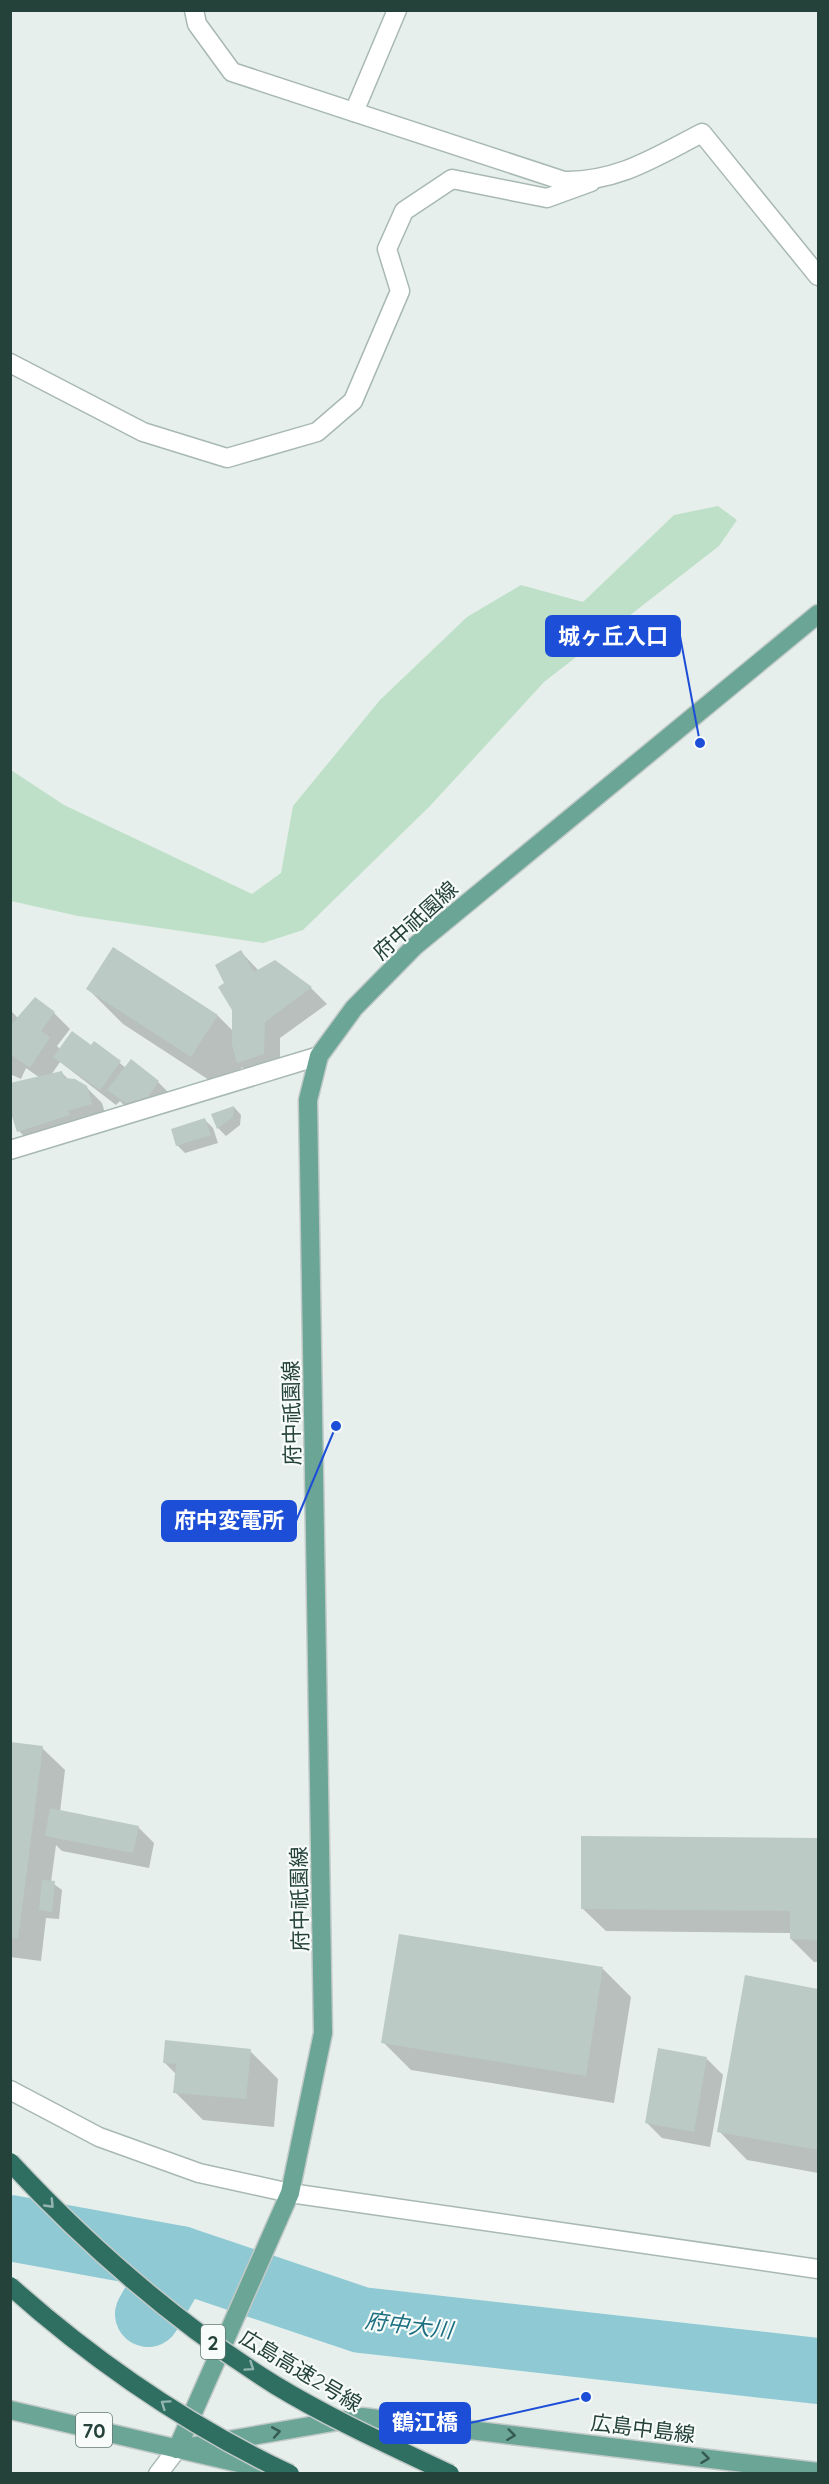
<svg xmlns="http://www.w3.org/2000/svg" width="829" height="2484" font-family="Quicksand,'Noto Sans JP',sans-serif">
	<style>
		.green { fill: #bfe0c8 }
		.shadow { fill: #0003 }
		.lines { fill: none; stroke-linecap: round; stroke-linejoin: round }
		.river { stroke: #8ec9d4; stroke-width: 66 }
		.building { fill: #bbcac4 }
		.minor-casing { stroke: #a8b8b2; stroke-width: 21 }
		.major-casing { stroke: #c2cac8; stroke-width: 21 }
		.minor { stroke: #fff; stroke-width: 18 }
		.major { stroke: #6aa596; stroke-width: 18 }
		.highway-bridge-casing { stroke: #c2cac8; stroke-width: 21; stroke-linecap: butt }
		.highway-bridge { stroke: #2f6f62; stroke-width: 18 }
		.oneway { stroke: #93b5ae }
		.oneway2 { stroke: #365b51 }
		.labels { text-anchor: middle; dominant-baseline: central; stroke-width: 4.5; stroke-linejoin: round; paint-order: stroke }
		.shield { fill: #f7fbf9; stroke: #637a73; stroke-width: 1.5 }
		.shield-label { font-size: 20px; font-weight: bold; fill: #24423a }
		.street-label { font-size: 21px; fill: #24423a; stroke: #f7fbf9 }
		.water-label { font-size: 22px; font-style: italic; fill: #1c6f80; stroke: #f7fbf9 }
		.leader { fill: none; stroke: #1d4ed8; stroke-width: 2 }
		.callout-dot { fill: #1d4ed8; stroke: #f7fbf9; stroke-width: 2 }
		.callout { fill: #1d4ed8; stroke: #1d4ed8; stroke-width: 2 }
		.callout-label { font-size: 22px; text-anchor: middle; font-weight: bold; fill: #fff }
	</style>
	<rect width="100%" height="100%" fill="#e6efeb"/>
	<path class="green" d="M 718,506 L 737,520 L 719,546 L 544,682 L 430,806 L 303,930 L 263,943 L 78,916 L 11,901 L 11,770 L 64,805 L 252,894 L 281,873 L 293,806 L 380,700 L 467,617 L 521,585 L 583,602 L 674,515 Z"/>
	<g class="shadow">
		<path d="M 113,949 L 218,1016 L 234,1032 L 234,1009 L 226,984 L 241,952 L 259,971 L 274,962 L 311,988 L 327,1004 L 280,1038 L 280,1070 L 254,1079 L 242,1067 L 226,1091 L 123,1024 L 88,989 Z"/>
		<path d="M 10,1010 L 18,1018 L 23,1011 L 54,1013 L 70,1029 L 57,1046 L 60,1049 L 92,1047 L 94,1043 L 126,1068 L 158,1082 L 174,1098 L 125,1106 L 120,1101 L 116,1105 L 60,1062 L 51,1075 L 62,1073 L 69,1080 L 86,1087 L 102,1103 L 107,1120 L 35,1147 L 19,1131 L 40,1078 L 26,1068 L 21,1079 L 10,1074 Z"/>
		<path d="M 234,1107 L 241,1115 L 240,1125 L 226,1136 L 218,1128 L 213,1115 Z"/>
		<path d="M 205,1120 L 213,1128 L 218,1143 L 185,1153 L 177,1145 Z"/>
		<path d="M 10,1744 L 42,1748 L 65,1770 L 60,1812 L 138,1827 L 154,1843 L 149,1868 L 62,1851 L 56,1845 L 51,1882 L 62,1890 L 59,1919 L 46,1918 L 41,1961 L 10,1957 Z"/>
		<path d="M 583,1838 L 818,1839 L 818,1962 L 814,1962 L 791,1939 L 791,1933 L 606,1931 L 583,1909 Z"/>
		<path d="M 603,1969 L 631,1997 L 614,2103 L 411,2070 L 383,2042 Z"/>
		<path d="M 746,1977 L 818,1990 L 818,2173 L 747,2160 L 719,2131 Z"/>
		<path d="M 250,2051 L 278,2079 L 274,2127 L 203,2120 L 175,2092 L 176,2074 L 164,2062 Z"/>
		<path d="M 707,2059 L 723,2075 L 710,2147 L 662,2138 L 646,2122 Z"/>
	</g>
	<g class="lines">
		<g class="river">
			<path d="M 10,2228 L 180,2259 L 361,2320 L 818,2371"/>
			<path d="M 148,2314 L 180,2259"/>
		</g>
	</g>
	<g class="building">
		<path d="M 113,947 L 218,1015 L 191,1057 L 86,989 Z"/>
		<path d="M 241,950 L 254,972 L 275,960 L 312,987 L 265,1022 L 264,1054 L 237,1063 L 232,1045 L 232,1010 L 218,987 L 224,983 L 215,965 Z"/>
		<path d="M 35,997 L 55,1012 L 41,1031 L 50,1037 L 30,1068 L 10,1054 L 10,1026 Z"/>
		<path d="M 72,1031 L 91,1045 L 94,1041 L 121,1061 L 100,1090 L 53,1057 Z"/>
		<path d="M 131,1059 L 159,1081 L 148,1097 L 126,1103 L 107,1090 Z"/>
		<path d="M 62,1071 L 64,1078 L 75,1079 L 87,1086 L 92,1104 L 68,1111 L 70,1115 L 17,1132 L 10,1110 L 10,1083 Z"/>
		<path d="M 234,1106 L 233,1117 L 217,1129 L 211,1114 Z"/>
		<path d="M 205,1118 L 211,1135 L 176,1146 L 171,1129 Z"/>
		<path d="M 10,1742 L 43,1746 L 18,1939 L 10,1938 Z"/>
		<path d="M 50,1808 L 139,1826 L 133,1853 L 45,1836 Z"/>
		<path d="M 581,1836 L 818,1838 L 818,1940 L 790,1939 L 790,1911 L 581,1909 Z"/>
		<path d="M 42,1880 L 55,1881 L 52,1912 L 39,1910 Z"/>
		<path d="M 399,1934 L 603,1967 L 586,2076 L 381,2043 Z"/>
		<path d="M 745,1975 L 818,1989 L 818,2150 L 717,2132 Z"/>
		<path d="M 165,2040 L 251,2049 L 246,2099 L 173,2093 L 176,2064 L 163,2063 Z"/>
		<path d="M 658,2048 L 707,2057 L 694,2132 L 645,2123 Z"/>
	</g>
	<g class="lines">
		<g class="minor-casing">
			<g id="minor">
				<path d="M 194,10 L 197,24 L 232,72 L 564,181 C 618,182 655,157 702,133 L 818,276"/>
				<path d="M 354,112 L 397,10"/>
				<path d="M 10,363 L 143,432 L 227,458 L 317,432 L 353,401 L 400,291 L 387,249 L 404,211 L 452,179 L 547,198 L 591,182"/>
				<path d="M 10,1150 L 319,1056"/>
				<path d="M 10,2090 L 99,2137 L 199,2173 L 290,2193 L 818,2269"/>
				<path d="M 158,2474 L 177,2449"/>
			</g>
		</g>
		<g class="major-casing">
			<g id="major">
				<path d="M 10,2410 L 278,2472"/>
				<path d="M 177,2449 L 290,2193 L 323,2033 L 308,1100 L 319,1056 L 354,1008 L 415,946 L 818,614"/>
				<path d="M 177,2449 L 362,2417 L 818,2472"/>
			</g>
		</g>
		<use href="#minor" class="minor"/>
		<use href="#major" class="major"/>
		<g class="highway-bridge-casing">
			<g id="highway-bridge">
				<path d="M 10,2162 C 89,2247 176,2323 275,2385 C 331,2419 391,2446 450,2474"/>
				<path d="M 10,2286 C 94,2361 189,2426 290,2474"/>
			</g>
		</g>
		<use href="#highway-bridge" class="highway-bridge"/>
	</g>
	<defs><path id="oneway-chevron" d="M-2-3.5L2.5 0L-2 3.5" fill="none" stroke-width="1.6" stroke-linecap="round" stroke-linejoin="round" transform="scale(1.5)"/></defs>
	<g class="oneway">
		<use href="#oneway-chevron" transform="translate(50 2204) rotate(46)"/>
		<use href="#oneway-chevron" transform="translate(250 2367) rotate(34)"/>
		<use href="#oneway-chevron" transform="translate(165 2404) rotate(-145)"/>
	</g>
	<g class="oneway2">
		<use href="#oneway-chevron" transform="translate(276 2432) rotate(-10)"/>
		<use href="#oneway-chevron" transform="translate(511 2435) rotate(7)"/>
		<use href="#oneway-chevron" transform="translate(705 2458) rotate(7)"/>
	</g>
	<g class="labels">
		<g class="shield">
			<rect x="201" y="2325" width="24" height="34" rx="4.5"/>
			<rect x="76" y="2413" width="36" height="34" rx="4.5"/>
		</g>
		<g class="shield-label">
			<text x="213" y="2342">2</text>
			<text x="94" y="2430">70</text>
		</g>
		<g class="street-label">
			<text transform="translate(415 920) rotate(-42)">府中祇園線</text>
			<text transform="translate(291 1413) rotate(-91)">府中祇園線</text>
			<text transform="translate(299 1899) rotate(-91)">府中祇園線</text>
			<text transform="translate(301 2370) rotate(31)">広島高速2号線</text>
			<text transform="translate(643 2428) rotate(7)">広島中島線</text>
		</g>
		<g class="water-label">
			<text transform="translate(409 2325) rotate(7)">府中大川</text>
		</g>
	</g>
	<path class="leader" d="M700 743L680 636M336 1426L296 1521M586 2397L470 2423"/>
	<g class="callout-dot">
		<circle cx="700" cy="743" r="6"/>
		<circle cx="336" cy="1426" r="6"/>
		<circle cx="586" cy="2397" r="6"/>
	</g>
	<g class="callout">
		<rect x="546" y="616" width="134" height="40" rx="6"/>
		<rect x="162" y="1501" width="134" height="40" rx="6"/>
		<rect x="380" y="2403" width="90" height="40" rx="6"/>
	</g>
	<g class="callout-label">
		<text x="613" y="644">城ヶ丘入口</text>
		<text x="229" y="1528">府中変電所</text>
		<text x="425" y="2430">鶴江橋</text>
	</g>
	<rect width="829" height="2484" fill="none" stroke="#24423a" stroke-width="24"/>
</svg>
